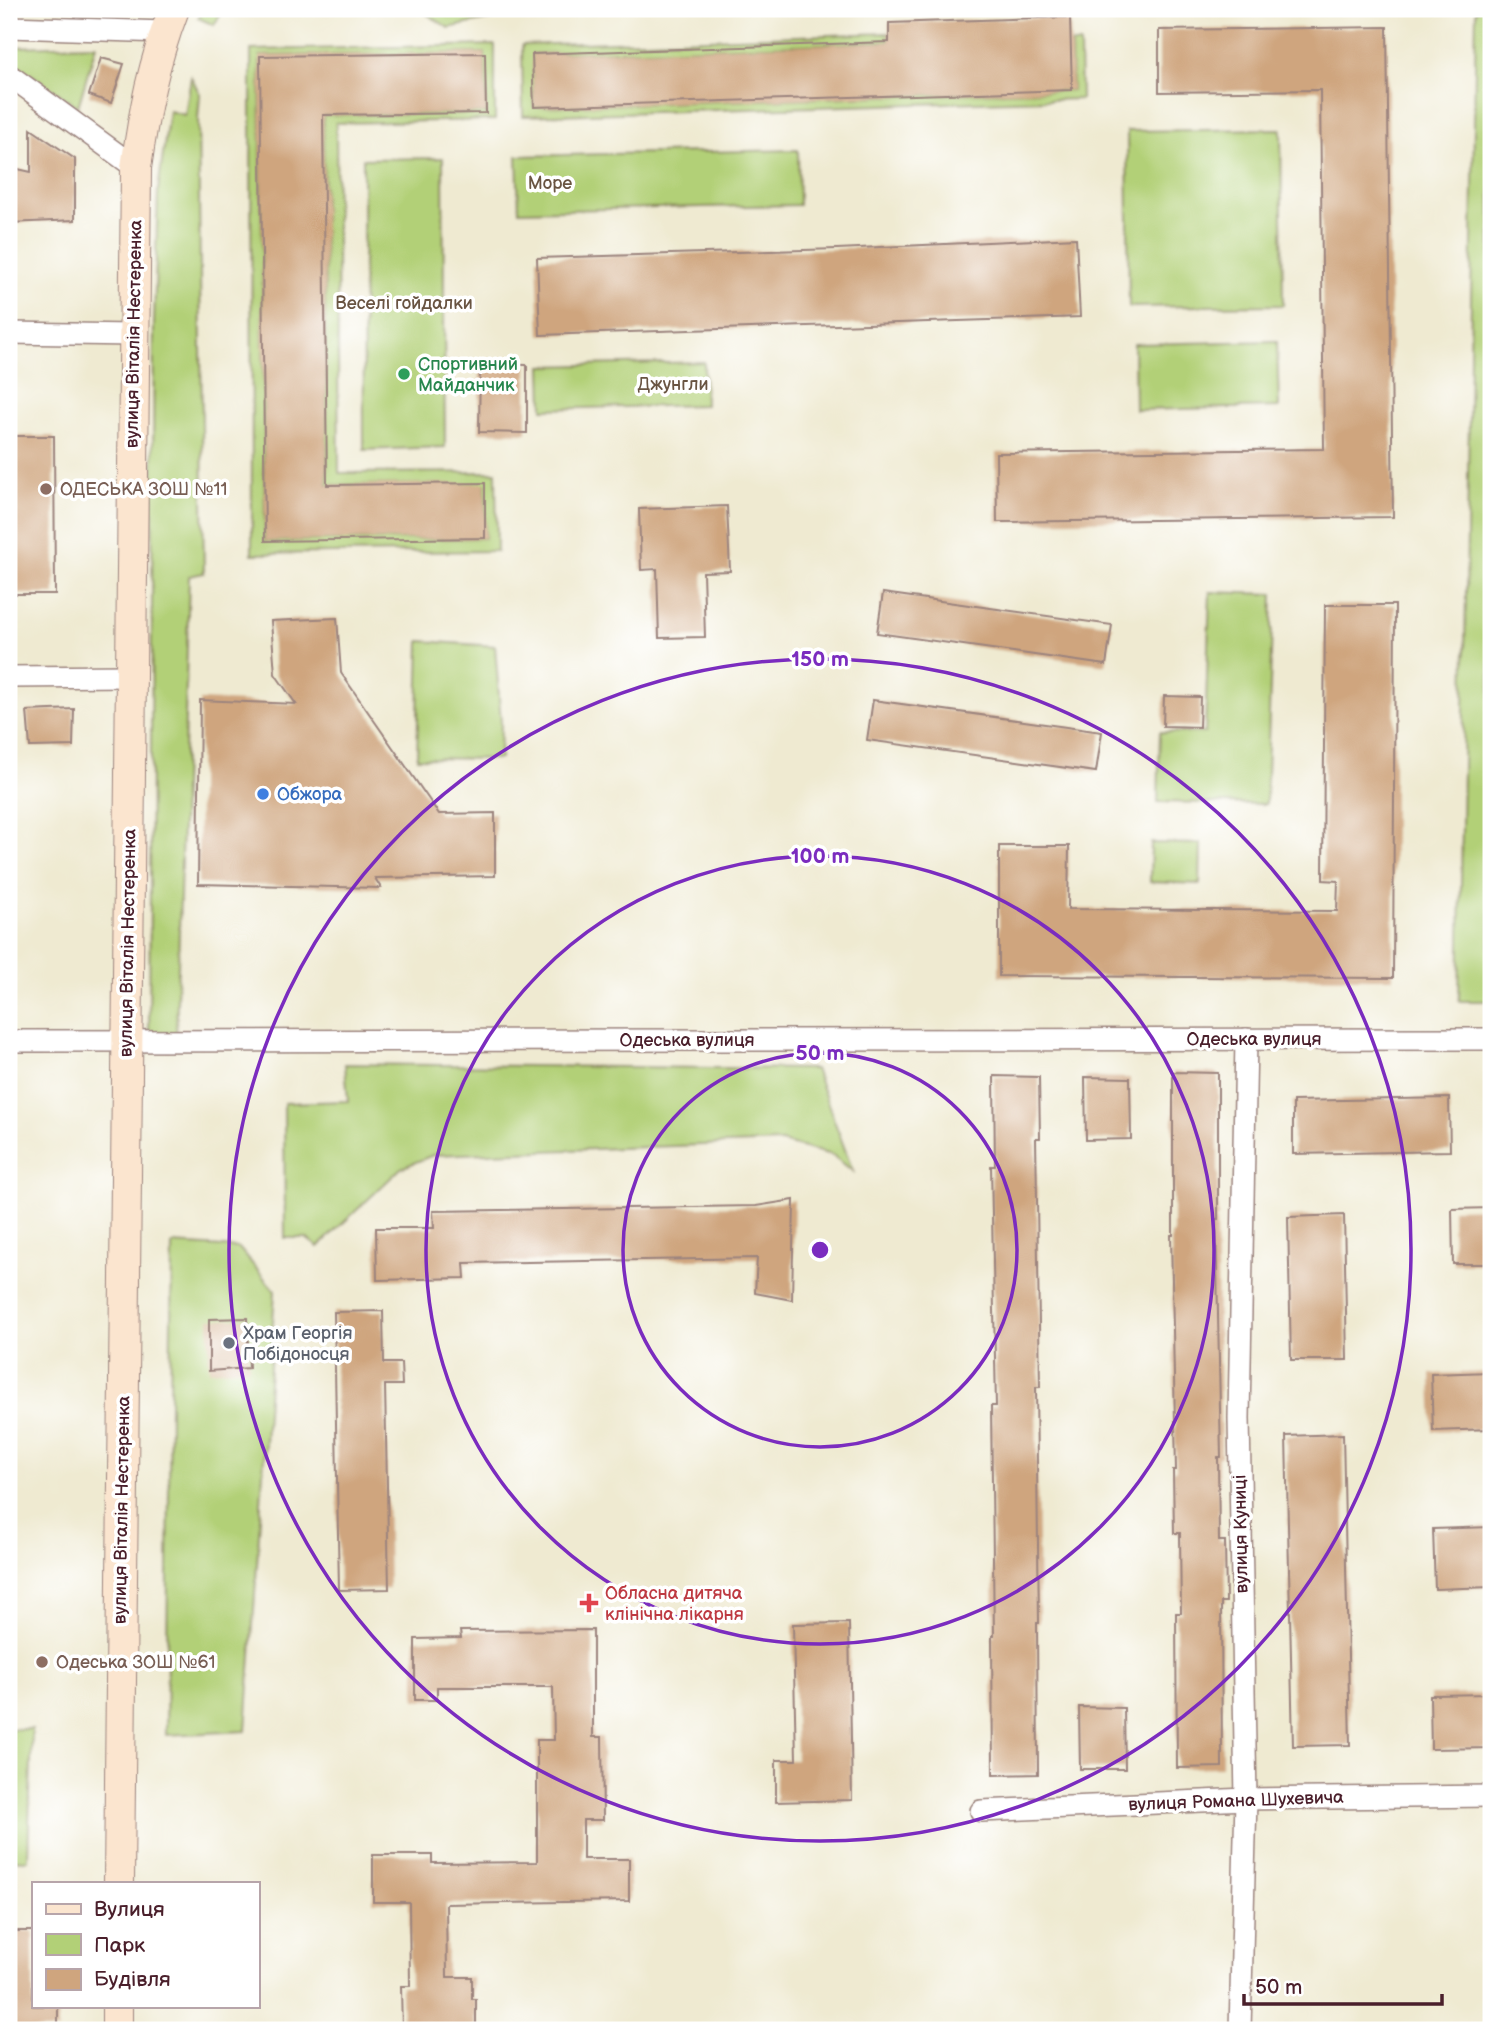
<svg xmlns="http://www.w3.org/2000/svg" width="1500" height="2039" font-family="'Balsamiq Sans',sans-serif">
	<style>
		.green { fill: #b2d077; stroke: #7e7851; stroke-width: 2; fill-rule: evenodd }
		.building { fill: #cfa57e }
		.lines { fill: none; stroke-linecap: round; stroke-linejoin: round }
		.street-casing { stroke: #9c847e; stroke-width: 24 }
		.secondary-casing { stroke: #9c847e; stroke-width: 32 }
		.street { stroke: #fff; stroke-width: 21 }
		.secondary { stroke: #fbe5cf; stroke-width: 30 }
		.ring { fill: none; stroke: #7b2cbf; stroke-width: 3.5 }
		.leisure-dot { fill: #2e9e5b; stroke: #fff; stroke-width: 2.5 }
		.education-dot { fill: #8d6e63; stroke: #fff; stroke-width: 2.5 }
		.shop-dot { fill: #3f7fe0; stroke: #fff; stroke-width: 2.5 }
		.worship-dot { fill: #6b7280; stroke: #fff; stroke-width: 2.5 }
		.health-dot { fill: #e0444e; stroke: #fff; stroke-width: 2.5 }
		.labels { text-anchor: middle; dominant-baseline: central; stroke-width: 7; stroke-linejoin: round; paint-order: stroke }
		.park-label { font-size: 18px; fill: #695442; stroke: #fff }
		.street-label { font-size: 18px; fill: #4a1f2b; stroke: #fff }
		.leisure-label { font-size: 18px; fill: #27864d; stroke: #fff; text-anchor: start }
		.education-label { font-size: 18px; fill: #785e54; stroke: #fff; text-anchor: start }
		.shop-label { font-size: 18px; fill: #366cbe; stroke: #fff; text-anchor: start }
		.worship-label { font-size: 18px; fill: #5b616d; stroke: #fff; text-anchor: start }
		.health-label { font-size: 18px; fill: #be3a42; stroke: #fff; text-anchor: start }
		.centre { fill: #7b2cbf; stroke: #fff; stroke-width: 3.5 }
		.ring-label { font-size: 21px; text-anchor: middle; font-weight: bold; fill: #7b2cbf; stroke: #fff; stroke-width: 7; stroke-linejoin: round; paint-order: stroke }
	</style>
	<rect width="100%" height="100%" fill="#fff"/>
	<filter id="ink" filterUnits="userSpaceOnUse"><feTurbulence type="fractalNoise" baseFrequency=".0143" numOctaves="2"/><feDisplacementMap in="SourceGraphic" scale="14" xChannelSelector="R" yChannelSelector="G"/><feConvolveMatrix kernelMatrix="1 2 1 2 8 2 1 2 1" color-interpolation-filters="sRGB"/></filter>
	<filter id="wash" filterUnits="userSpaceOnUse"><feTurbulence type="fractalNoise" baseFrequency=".00686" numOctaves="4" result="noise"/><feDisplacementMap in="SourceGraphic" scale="28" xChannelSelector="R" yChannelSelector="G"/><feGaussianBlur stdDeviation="1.57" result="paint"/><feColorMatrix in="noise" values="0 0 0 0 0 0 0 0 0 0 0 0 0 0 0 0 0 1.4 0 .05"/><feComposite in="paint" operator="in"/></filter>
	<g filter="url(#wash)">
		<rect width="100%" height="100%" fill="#efead1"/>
		<g class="green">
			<path d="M 204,9 L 224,9 L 214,25 L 198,18 Z"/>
			<path d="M 419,9 L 443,9 L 452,15 L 482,9 L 537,9 L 449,28 Z"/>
			<path d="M 1476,9 L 1491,9 L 1490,1001 L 1459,1001 Z"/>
			<path d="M 889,33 L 889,42 L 533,54 L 534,107 L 1072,90 L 1071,44 L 1080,44 L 1081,99 L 523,116 L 522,45 Z"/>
			<path d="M 96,45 L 78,107 L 9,59 L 9,47 Z"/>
			<path d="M 495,45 L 495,120 L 336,123 L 339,473 L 496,472 L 497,551 L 252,554 L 251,50 ZM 485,53 L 486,113 L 323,115 L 327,485 L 485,484 L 485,538 L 265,541 L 260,56 Z"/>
			<path d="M 191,77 L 200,94 L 198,119 L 204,573 L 189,576 L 176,1039 L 149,1032 L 154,324 L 158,190 L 169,111 L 185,115 Z"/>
			<path d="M 1281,129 L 1283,305 L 1129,307 L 1127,131 Z"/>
			<path d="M 798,150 L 799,205 L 519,211 L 517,156 Z"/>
			<path d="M 443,158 L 445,447 L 364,450 L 363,159 Z"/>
			<path d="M 1277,341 L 1279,407 L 1135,410 L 1134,344 Z"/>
			<path d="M 704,362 L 705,405 L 543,409 L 542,366 Z"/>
			<path d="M 1210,592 L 1273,594 L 1266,804 L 1158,802 L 1160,732 L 1205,733 Z"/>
			<path d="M 420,641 L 495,646 L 501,722 L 500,759 L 417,758 Z"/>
			<path d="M 1151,843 L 1201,844 L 1200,884 L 1150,882 Z"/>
			<path d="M 345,1064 L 815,1069 L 853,1171 L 832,1155 L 781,1142 L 433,1155 L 401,1168 L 318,1247 L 306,1238 L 285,1238 L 284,1103 L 348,1101 Z"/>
			<path d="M 172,1244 L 239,1248 L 275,1291 L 246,1731 L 166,1735 Z"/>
			<path d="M 9,1729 L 32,1729 L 28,1860 L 9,1859 Z"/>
		</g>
		<g id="blocks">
			<g class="building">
				<path d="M 1070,17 L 1072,90 L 534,107 L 532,54 L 889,42 L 889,23 Z"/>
				<path d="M 1387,27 L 1393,517 L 997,522 L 996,453 L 1324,449 L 1320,90 L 1159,92 L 1159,30 Z"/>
				<path d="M 485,53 L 486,113 L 323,115 L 327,485 L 485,483 L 485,538 L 265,541 L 260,56 Z"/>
				<path d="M 101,58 L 124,64 L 111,103 L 89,95 Z"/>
				<path d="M 31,129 L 75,159 L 75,220 L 9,223 L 9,167 L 31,172 Z"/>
				<path d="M 1076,238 L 1080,317 L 540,335 L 537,258 L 837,249 Z"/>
				<path d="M 480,364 L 527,365 L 527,433 L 479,432 Z"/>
				<path d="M 9,436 L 54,436 L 55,594 L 9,594 Z"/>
				<path d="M 727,506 L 730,571 L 703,572 L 705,637 L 659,638 L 657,569 L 641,570 L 639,509 Z"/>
				<path d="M 883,593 L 1112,625 L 1106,665 L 877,633 Z"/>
				<path d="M 1325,605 L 1395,605 L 1393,978 L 999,976 L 999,846 L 1069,846 L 1068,909 L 1337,911 L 1338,881 L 1323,880 Z"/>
				<path d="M 337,618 L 341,673 L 439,814 L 495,813 L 495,876 L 375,878 L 381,888 L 198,884 L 200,700 L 296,704 L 275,674 L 271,621 Z"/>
				<path d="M 1164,696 L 1200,697 L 1199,727 L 1163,726 Z"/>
				<path d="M 873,700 L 1102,732 L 1096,772 L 867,740 Z"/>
				<path d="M 74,709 L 73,746 L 30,747 L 27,711 Z"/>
				<path d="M 1173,1072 L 1218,1073 L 1218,1219 L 1216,1219 L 1221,1457 L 1218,1457 L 1219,1541 L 1225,1541 L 1226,1602 L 1221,1602 L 1222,1767 L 1177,1768 L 1176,1613 L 1181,1613 L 1180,1533 L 1174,1533 L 1173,1470 L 1176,1470 L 1171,1235 L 1173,1235 Z"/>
				<path d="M 994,1076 L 1039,1077 L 1040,1138 L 1036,1138 L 1040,1387 L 1036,1387 L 1039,1623 L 1037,1623 L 1038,1774 L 993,1775 L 992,1636 L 994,1636 L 991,1406 L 996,1406 L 991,1166 L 995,1166 Z"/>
				<path d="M 1085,1077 L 1130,1078 L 1131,1139 L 1086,1140 Z"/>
				<path d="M 1449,1098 L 1450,1151 L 1293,1154 L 1293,1101 Z"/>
				<path d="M 794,1200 L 792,1300 L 755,1293 L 757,1258 L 464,1263 L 465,1278 L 377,1280 L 376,1228 L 434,1228 L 433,1211 L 756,1206 Z"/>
				<path d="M 1491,1208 L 1491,1264 L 1453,1264 L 1452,1209 Z"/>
				<path d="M 1344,1215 L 1347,1360 L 1291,1360 L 1288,1217 Z"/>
				<path d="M 383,1311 L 384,1363 L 401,1363 L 402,1385 L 385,1385 L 389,1589 L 339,1590 L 334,1312 Z"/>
				<path d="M 247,1318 L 249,1368 L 209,1371 L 209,1319 Z"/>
				<path d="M 1491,1372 L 1491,1429 L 1433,1431 L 1431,1374 Z"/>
				<path d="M 1343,1434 L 1350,1745 L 1293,1746 L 1286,1436 Z"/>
				<path d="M 1491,1527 L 1491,1587 L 1435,1589 L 1433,1529 Z"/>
				<path d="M 849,1623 L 852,1800 L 776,1802 L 776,1760 L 796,1760 L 793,1624 Z"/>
				<path d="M 593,1630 L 593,1737 L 602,1737 L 603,1820 L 583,1820 L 583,1859 L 629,1859 L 629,1901 L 446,1904 L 447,1977 L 472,1977 L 472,1999 L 476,1999 L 476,2030 L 402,2030 L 401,1986 L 410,1986 L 409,1902 L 373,1902 L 373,1855 L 432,1855 L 432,1863 L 537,1862 L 537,1740 L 554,1740 L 553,1687 L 437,1687 L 437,1700 L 415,1700 L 415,1639 L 461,1638 L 460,1631 Z"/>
				<path d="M 1491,1694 L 1491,1748 L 1431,1749 L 1430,1695 Z"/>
				<path d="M 1079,1707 L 1124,1708 L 1125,1769 L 1080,1769 Z"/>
				<path d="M 9,1931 L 33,1931 L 33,2006 L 58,2006 L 58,2030 L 9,2030 Z"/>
			</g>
		</g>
	</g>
	<g filter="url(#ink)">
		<use href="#blocks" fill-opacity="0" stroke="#9c847e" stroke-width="2"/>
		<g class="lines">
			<g class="street-casing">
				<g id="street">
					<path d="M 9,27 L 165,32"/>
					<path d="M 9,75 L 136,168"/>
					<path d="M 9,333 L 133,335"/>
					<path d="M 9,677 L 130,676"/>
					<path d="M 9,1041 L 1491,1039"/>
					<path d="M 981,1811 L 1246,1799 L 1491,1796"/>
					<path d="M 1240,2030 L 1246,1799 L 1239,1418 L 1246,1039"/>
				</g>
			</g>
			<g class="secondary-casing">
				<g id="secondary">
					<path d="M 119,1883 L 136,168 C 144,110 153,64 174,9"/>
					<path d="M 117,2030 L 117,2006"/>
				</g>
			</g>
			<use href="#street" class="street"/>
			<use href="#secondary" class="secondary"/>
		</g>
	</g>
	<g class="ring">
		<circle cx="820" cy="1250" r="197"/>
		<circle cx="820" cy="1250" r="394"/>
		<circle cx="820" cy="1250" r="591"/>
	</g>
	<circle class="leisure-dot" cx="404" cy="374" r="7"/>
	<g class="education-dot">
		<circle cx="46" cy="489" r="7"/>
		<circle cx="42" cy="1662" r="7"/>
	</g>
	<circle class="shop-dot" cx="263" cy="794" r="7"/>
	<circle class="worship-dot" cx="229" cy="1343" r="7"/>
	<path class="health-dot" d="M585.5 1592.5h7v7h7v7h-7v7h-7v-7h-7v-7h7z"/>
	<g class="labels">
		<g class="park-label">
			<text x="550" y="183">Море</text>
			<text x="404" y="303">Веселі гойдалки</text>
			<text x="673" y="384">Джунгли</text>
		</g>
		<g class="street-label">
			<text transform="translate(134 334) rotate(-89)">вулиця Віталія Нестеренка</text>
			<text transform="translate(128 943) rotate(-89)">вулиця Віталія Нестеренка</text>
			<text x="1254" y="1039">Одеська вулиця</text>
			<text x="687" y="1040">Одеська вулиця</text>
			<text transform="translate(122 1510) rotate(-89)">вулиця Віталія Нестеренка</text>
			<text transform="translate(1241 1534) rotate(-91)">вулиця Куниці</text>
			<text transform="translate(1236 1801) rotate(-2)">вулиця Романа Шухевича</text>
		</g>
		<g class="leisure-label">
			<text x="418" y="364">Спортивний<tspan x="418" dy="21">Майданчик</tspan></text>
		</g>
		<g class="education-label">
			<text x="60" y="489">ОДЕСЬКА ЗОШ №11</text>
			<text x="56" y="1662">Одеська ЗОШ №61</text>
		</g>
		<g class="shop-label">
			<text x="277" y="794">Обжора</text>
		</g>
		<g class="worship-label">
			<text x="243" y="1333">Храм Георгія<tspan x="243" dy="21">Побідоносця</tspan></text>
		</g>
		<g class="health-label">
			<text x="605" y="1593">Обласна дитяча<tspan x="605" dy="21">клінічна лікарня</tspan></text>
		</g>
	</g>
	<circle cx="820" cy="1250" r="10" class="centre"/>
	<g class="ring-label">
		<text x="820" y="666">150 m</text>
		<text x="820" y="863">100 m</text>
		<text x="820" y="1060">50 m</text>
	</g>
	<rect width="1500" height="2039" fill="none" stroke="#fff" stroke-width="35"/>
	<rect x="32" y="1882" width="228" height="126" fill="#ffffff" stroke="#b7a5aa" stroke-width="2"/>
	<rect x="46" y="1904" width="35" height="10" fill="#fbe5cf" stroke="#b7a5aa" stroke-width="2"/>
	<text x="94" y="1916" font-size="21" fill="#4a1f2b">Вулиця</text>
	<rect x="46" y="1934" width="35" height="21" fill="#b2d077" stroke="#b7a5aa" stroke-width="2"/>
	<text x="94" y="1952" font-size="21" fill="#4a1f2b">Парк</text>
	<rect x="46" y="1969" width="35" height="21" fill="#cfa57e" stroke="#b7a5aa" stroke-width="2"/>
	<text x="94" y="1986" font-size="21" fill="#4a1f2b">Будівля</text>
	<path d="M1244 1994v10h198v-10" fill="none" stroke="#4a1f2b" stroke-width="3.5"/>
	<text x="1255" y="1994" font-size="21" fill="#4a1f2b" stroke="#ffffff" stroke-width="5" paint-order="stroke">50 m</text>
</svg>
